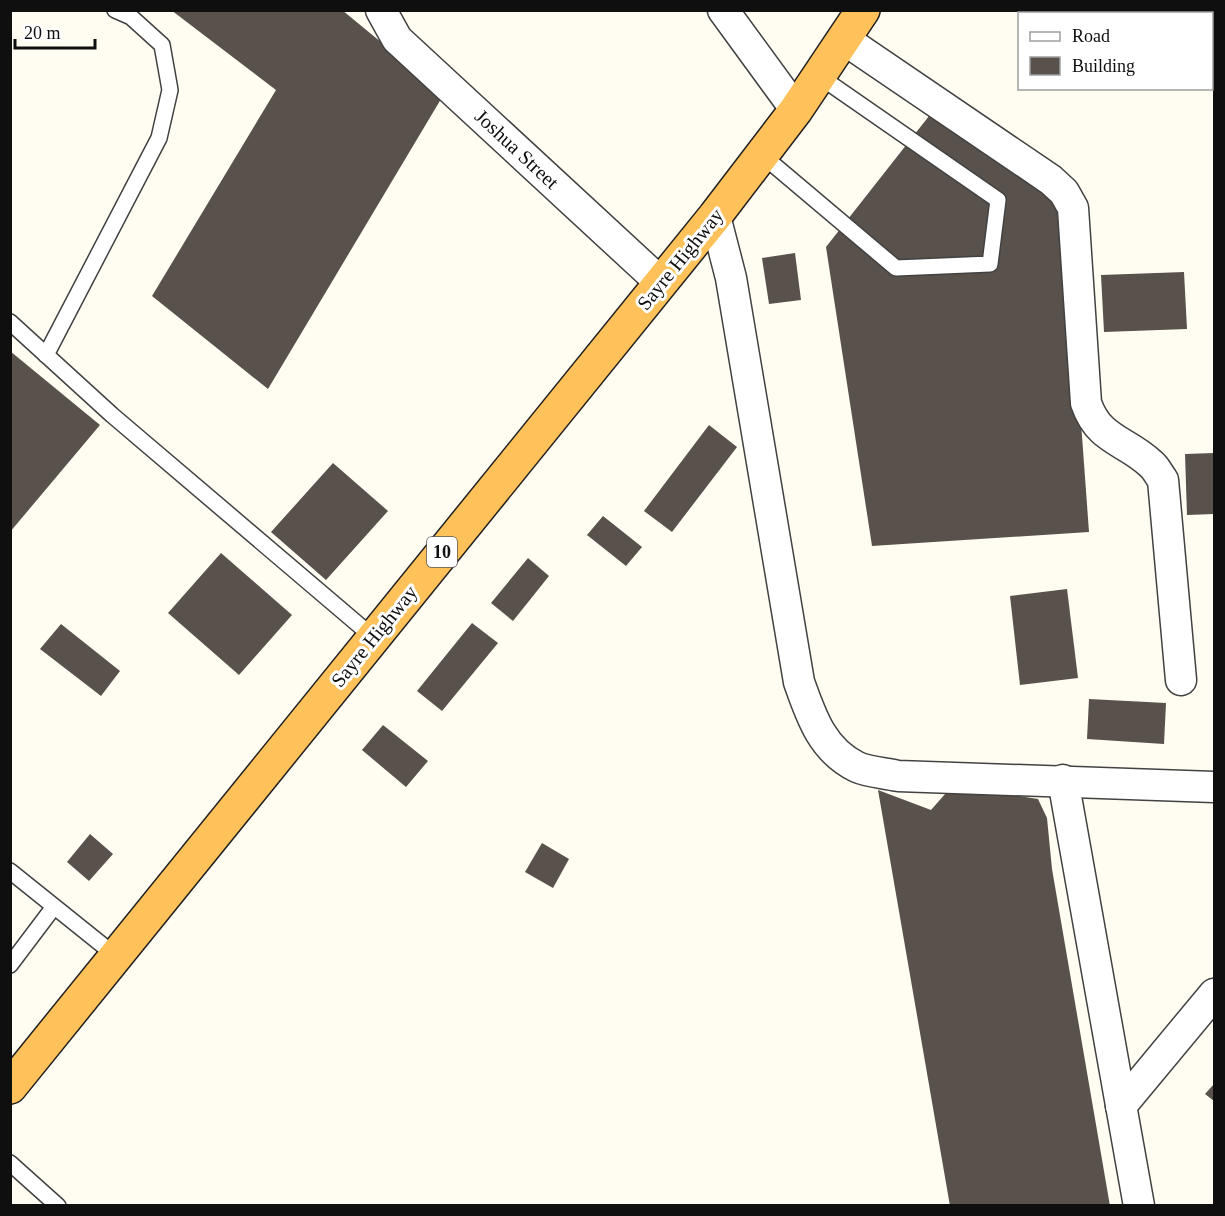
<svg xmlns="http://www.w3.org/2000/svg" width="1225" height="1216" font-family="Georgia,serif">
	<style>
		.building { fill: #59514b }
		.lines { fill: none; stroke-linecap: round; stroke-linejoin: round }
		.service-casing { stroke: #424242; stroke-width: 18 }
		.minor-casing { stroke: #424242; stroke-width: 33 }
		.trunk-casing { stroke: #202020; stroke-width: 36 }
		.service { stroke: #fff; stroke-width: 15 }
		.minor { stroke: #fff; stroke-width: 30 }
		.trunk { stroke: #ffc159; stroke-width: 33 }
		.labels { text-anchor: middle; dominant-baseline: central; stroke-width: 6; stroke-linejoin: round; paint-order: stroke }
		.shield { fill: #fff; stroke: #575757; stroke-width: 1.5 }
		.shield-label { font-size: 18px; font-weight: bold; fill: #0f0f0f }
		.street-label { font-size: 20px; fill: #0f0f0f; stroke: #fff }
	</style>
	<rect width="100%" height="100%" fill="#fffdf2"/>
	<g class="building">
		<path d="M 171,10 L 342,10 L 444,94 L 268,389 L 152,296 L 276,90 Z"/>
		<path d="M 929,116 L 1060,198 L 1076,354 L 1089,532 L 872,546 L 826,247 Z"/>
		<path d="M 795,253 L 801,300 L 769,304 L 762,258 Z"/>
		<path d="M 1184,272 L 1187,329 L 1104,332 L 1101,275 Z"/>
		<path d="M 10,351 L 100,425 L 10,532 Z"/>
		<path d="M 709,425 L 737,447 L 672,532 L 644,511 Z"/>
		<path d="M 1214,453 L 1214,514 L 1187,515 L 1185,454 Z"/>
		<path d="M 333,463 L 388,511 L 326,580 L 271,532 Z"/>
		<path d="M 603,516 L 642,547 L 626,566 L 587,535 Z"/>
		<path d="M 221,553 L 292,615 L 239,675 L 168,613 Z"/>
		<path d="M 528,558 L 549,576 L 513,621 L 491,603 Z"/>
		<path d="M 1067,589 L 1078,678 L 1020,685 L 1010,596 Z"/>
		<path d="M 472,623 L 498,643 L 442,711 L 417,691 Z"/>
		<path d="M 61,624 L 120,671 L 101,696 L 40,649 Z"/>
		<path d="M 1089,699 L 1166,703 L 1164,744 L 1087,739 Z"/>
		<path d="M 383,725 L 428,761 L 406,787 L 362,750 Z"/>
		<path d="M 953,785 L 1038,799 L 1047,818 L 1052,869 L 1110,1206 L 950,1206 L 878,790 L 931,810 Z"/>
		<path d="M 90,834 L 113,854 L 89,881 L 67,862 Z"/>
		<path d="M 542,843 L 569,859 L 553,888 L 525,872 Z"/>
		<path d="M 1214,1084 L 1214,1101 L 1205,1094 Z"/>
	</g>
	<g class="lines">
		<g class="service-casing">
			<g id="service">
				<path d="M 762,155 L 896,268 L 990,264 L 998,200 L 819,76"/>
				<path d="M 10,322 L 112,415 L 373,637"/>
				<path d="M 46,355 L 159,138 L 170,90 L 162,45 L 131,17 L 115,10"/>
				<path d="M 10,871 L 116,956"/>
				<path d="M 10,965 L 53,908"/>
				<path d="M 10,1163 L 58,1206"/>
			</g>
		</g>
		<g class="minor-casing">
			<g id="minor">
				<path d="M 381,10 L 397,39 L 660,282"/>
				<path d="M 723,10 L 796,110"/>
				<path d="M 1177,14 L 1179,10"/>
				<path d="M 845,40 L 1051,180 L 1064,192 L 1073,208 L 1086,403 C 1099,441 1126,440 1151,464 C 1156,468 1159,475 1163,480 L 1181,680"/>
				<path d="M 715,216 L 731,278 L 799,682 C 811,716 822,750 857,767 C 868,772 885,773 898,776 L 1214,787"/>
				<path d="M 1063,780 L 1139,1206"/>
				<path d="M 1121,1106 L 1214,994"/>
			</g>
		</g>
		<g class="trunk-casing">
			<path id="trunk" d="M 10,1087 L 715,216 L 796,110 L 863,10"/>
		</g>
		<use href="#service" class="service"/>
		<use href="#minor" class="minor"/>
		<use href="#trunk" class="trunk"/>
	</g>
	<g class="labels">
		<rect class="shield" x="427" y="537" width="30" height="30" rx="4.5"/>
		<g class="shield-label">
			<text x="442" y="552">10</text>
		</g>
		<g class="street-label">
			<text transform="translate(517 149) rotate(43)">Joshua Street</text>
			<text transform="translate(680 259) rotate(-51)">Sayre Highway</text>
			<text transform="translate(374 636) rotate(-51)">Sayre Highway</text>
		</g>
	</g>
	<rect width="1225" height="1216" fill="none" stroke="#0f0f0f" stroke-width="24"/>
	<rect x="1018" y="12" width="195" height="78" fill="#ffffff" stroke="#9f9f9f" stroke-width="1.5"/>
	<rect x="1030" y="32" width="30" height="9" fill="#ffffff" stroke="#9f9f9f" stroke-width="1.5"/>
	<text x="1072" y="42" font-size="18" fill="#0f0f0f">Road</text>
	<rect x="1030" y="57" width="30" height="18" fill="#59514b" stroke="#9f9f9f" stroke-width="1.5"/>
	<text x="1072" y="72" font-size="18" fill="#0f0f0f">Building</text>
	<path d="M15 39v9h80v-9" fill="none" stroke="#0f0f0f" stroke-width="3"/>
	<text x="24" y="39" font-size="18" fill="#0f0f0f" stroke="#ffffff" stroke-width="4.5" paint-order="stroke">20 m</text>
</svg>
